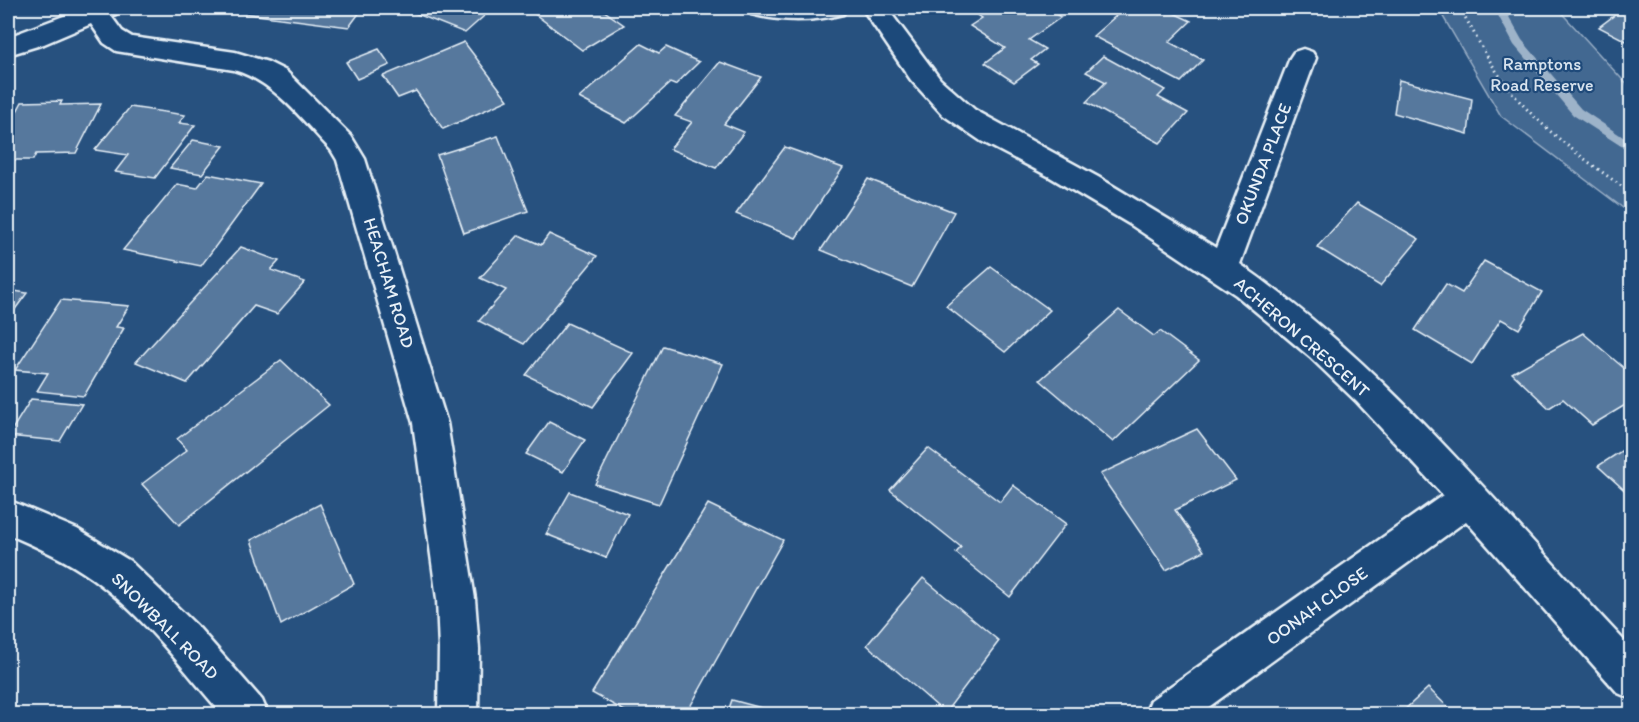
<svg xmlns="http://www.w3.org/2000/svg" width="1639" height="722" font-family="Itim,sans-serif">
	<style>
		.green { fill: #436891; stroke: #96acc4; stroke-width: 1.5 }
		.lines { fill: none; stroke-linecap: round; stroke-linejoin: round }
		.stream { fill: #9db3c9; fill-rule: evenodd }
		.building { fill: #57789d; stroke: #e8f1f8; stroke-width: 1.5 }
		.minor-casing { stroke: #e8f1f8; stroke-width: 5 }
		.path { stroke: #e8f1f8; stroke-width: 3; stroke-dasharray: 1.5 4; stroke-linecap: butt }
		.minor { fill: #1f4a7a; fill-rule: evenodd }
		.labels { text-anchor: middle; dominant-baseline: central; stroke-width: 4.5; stroke-linejoin: round; paint-order: stroke }
		.park-label { font-size: 18px; fill: #d8e3ee; stroke: #1f4a7a }
		.street-label { font-size: 18px; fill: #e8f1f8; stroke: #1f4a7a }
	</style>
	<rect width="100%" height="100%" fill="#27517f"/>
	<filter id="ink" filterUnits="userSpaceOnUse"><feTurbulence type="fractalNoise" baseFrequency=".0167" numOctaves="2"/><feDisplacementMap in="SourceGraphic" scale="12" xChannelSelector="R" yChannelSelector="G"/><feConvolveMatrix kernelMatrix="1 2 1 2 8 2 1 2 1" color-interpolation-filters="sRGB"/></filter>
	<g filter="url(#ink)">
		<path class="green" d="M 1438,8 L 1557,8 L 1631,89 L 1631,214 L 1501,116 Z"/>
		<g class="lines">
			<path class="stream" d="M 1494,8 L 1504,8 L 1522,40 L 1581,109 L 1632,143 L 1632,153 L 1573,115 L 1514,45 Z"/>
		</g>
		<g class="building">
			<path d="M 203,8 L 363,8 L 349,27 Z"/>
			<path d="M 402,8 L 493,8 L 465,33 Z"/>
			<path d="M 527,8 L 600,8 L 624,25 L 582,50 Z"/>
			<path d="M 977,8 L 1044,8 L 1061,17 L 1029,40 L 1045,49 L 1031,60 L 1038,64 L 1014,82 L 985,63 L 1005,48 L 970,26 L 982,18 L 972,11 Z"/>
			<path d="M 1125,8 L 1163,8 L 1191,21 L 1169,42 L 1203,60 L 1181,82 L 1093,36 Z"/>
			<path d="M 1624,8 L 1632,8 L 1632,44 L 1599,27 Z"/>
			<path d="M 464,42 L 508,100 L 443,129 L 416,91 L 398,98 L 383,76 Z"/>
			<path d="M 641,44 L 659,53 L 666,47 L 699,62 L 675,85 L 670,83 L 626,123 L 579,98 Z"/>
			<path d="M 379,49 L 390,65 L 357,79 L 346,62 Z"/>
			<path d="M 1103,56 L 1165,90 L 1158,97 L 1188,113 L 1160,143 L 1086,102 L 1106,82 L 1086,72 Z"/>
			<path d="M 720,62 L 761,77 L 724,124 L 744,132 L 716,168 L 670,149 L 692,122 L 675,116 Z"/>
			<path d="M 1399,80 L 1472,99 L 1468,134 L 1394,113 Z"/>
			<path d="M 62,101 L 60,105 L 101,104 L 76,153 L 36,154 L 33,160 L 8,160 L 8,128 L 22,102 Z"/>
			<path d="M 130,107 L 185,115 L 179,123 L 195,125 L 155,178 L 115,172 L 128,155 L 95,150 Z"/>
			<path d="M 498,136 L 528,211 L 464,233 L 437,155 Z"/>
			<path d="M 193,140 L 224,146 L 202,174 L 170,168 Z"/>
			<path d="M 785,147 L 843,168 L 796,238 L 736,214 Z"/>
			<path d="M 208,174 L 261,184 L 201,266 L 123,250 L 177,184 L 197,188 Z"/>
			<path d="M 868,179 L 954,212 L 912,287 L 821,250 Z"/>
			<path d="M 1357,203 L 1419,239 L 1380,286 L 1317,247 Z"/>
			<path d="M 549,234 L 597,256 L 524,344 L 479,321 L 506,290 L 480,278 L 519,235 L 541,245 Z"/>
			<path d="M 241,247 L 279,261 L 271,270 L 305,282 L 277,314 L 254,306 L 187,383 L 136,362 Z"/>
			<path d="M 1484,261 L 1542,292 L 1519,329 L 1501,319 L 1472,364 L 1415,330 L 1446,284 L 1462,293 Z"/>
			<path d="M 991,267 L 1050,310 L 1005,352 L 946,306 Z"/>
			<path d="M 8,290 L 27,293 L 8,319 Z"/>
			<path d="M 61,300 L 129,306 L 116,327 L 124,328 L 84,396 L 37,391 L 48,373 L 15,370 Z"/>
			<path d="M 1119,310 L 1154,336 L 1160,331 L 1199,360 L 1113,442 L 1040,380 Z"/>
			<path d="M 567,323 L 633,353 L 593,407 L 526,375 Z"/>
			<path d="M 1583,333 L 1632,375 L 1632,401 L 1592,425 L 1563,399 L 1549,408 L 1512,373 Z"/>
			<path d="M 663,346 L 723,364 L 659,504 L 595,484 Z"/>
			<path d="M 281,360 L 329,405 L 179,525 L 142,484 L 187,450 L 177,439 Z"/>
			<path d="M 31,399 L 82,404 L 60,441 L 8,436 Z"/>
			<path d="M 549,422 L 585,440 L 563,472 L 526,454 Z"/>
			<path d="M 1197,429 L 1236,480 L 1175,510 L 1204,551 L 1166,570 L 1100,474 Z"/>
			<path d="M 1632,444 L 1632,497 L 1598,466 Z"/>
			<path d="M 928,448 L 1000,502 L 1013,485 L 1066,524 L 1010,597 L 956,553 L 961,547 L 890,490 Z"/>
			<path d="M 570,492 L 628,514 L 606,558 L 546,534 Z"/>
			<path d="M 320,504 L 354,584 L 281,625 L 251,540 Z"/>
			<path d="M 708,504 L 783,540 L 686,714 L 630,714 L 592,693 Z"/>
			<path d="M 923,578 L 999,641 L 945,713 L 867,645 Z"/>
			<path d="M 1428,688 L 1455,714 L 1400,714 Z"/>
			<path d="M 732,700 L 784,714 L 727,714 Z"/>
		</g>
		<g class="lines">
			<g class="minor-casing">
				<g id="minor">
					<path d="M 85,8 L 119,8 L 116,14 L 111,16 L 122,31 L 132,37 L 235,52 L 268,62 L 286,71 L 351,136 L 365,159 L 447,423 L 475,599 L 479,649 L 478,714 L 438,714 L 439,649 L 437,599 L 413,423 L 337,160 L 331,150 C 302,120 275,82 234,70 L 116,51 L 104,43 L 91,24 L 44,44 L 8,55 L 8,37 Z"/>
					<path d="M 748,8 L 847,8 L 843,14 C 812,22 782,22 751,14 Z"/>
					<path d="M 862,8 L 887,8 L 940,79 L 975,110 L 1098,177 L 1216,248 L 1290,58 L 1294,52 L 1303,49 L 1312,52 L 1316,58 L 1240,264 C 1392,370 1506,517 1632,649 L 1632,699 L 1618,693 L 1466,521 L 1199,714 L 1145,714 L 1151,700 L 1443,495 L 1357,402 L 1310,357 L 1236,295 L 1131,225 L 1050,177 L 981,141 L 943,115 L 911,80 Z"/>
					<path d="M 8,500 L 77,529 L 130,561 L 199,628 L 262,700 L 268,714 L 222,714 C 182,668 143,615 93,579 C 67,560 37,547 8,534 Z"/>
				</g>
			</g>
			<path class="path" d="M 1460,8 C 1476,36 1490,65 1510,90 C 1544,132 1589,162 1632,194"/>
			<use href="#minor" class="minor"/>
		</g>
	</g>
	<g class="labels">
		<g class="park-label">
			<text x="1542" y="64">Ramptons<tspan x="1542" dy="21">Road Reserve</tspan></text>
		</g>
		<g class="street-label">
			<text transform="translate(1263 164) rotate(-69)">OKUNDA PLACE</text>
			<text transform="translate(389 283) rotate(73)">HEACHAM ROAD</text>
			<text transform="translate(1302 337) rotate(41)">ACHERON CRESCENT</text>
			<text transform="translate(1317 606) rotate(-36)">OONAH CLOSE</text>
			<text transform="translate(165 626) rotate(45)">SNOWBALL ROAD</text>
		</g>
	</g>
	<rect width="1639" height="722" fill="none" stroke="#1f4a7a" stroke-width="30"/>
	<rect x="15" y="15" width="1609" height="692" fill="none" stroke="#e8f1f8" stroke-width="2" filter="url(#ink)"/>
</svg>
